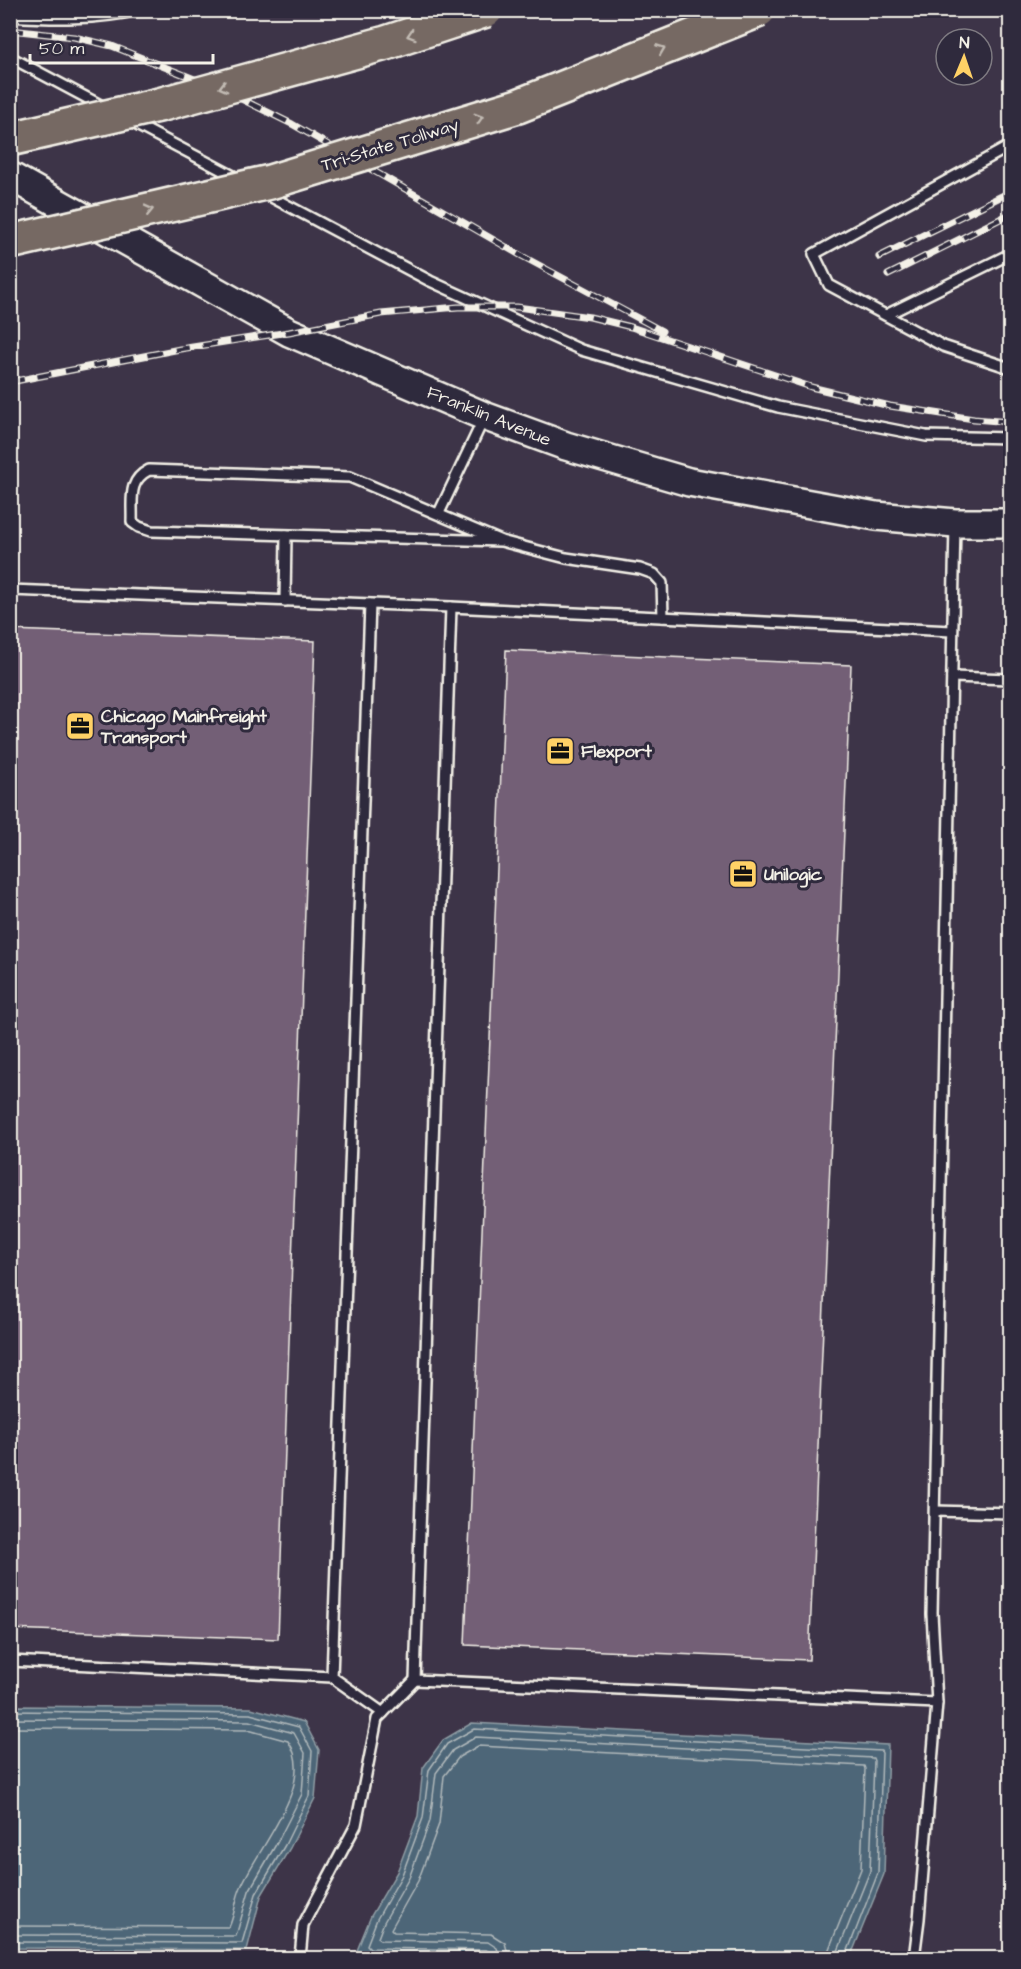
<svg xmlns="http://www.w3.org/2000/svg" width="1021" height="1969" font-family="'Architects Daughter',sans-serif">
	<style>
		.water { fill: #4d6678; stroke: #909ea5; stroke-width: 1.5 }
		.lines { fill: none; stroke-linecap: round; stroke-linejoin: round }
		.shore { stroke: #b1b9bb; stroke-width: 1.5 }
		.building { fill: #735e76; stroke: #f4f1e8; stroke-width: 1.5 }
		.service-casing { stroke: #f4f1e8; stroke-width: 14 }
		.secondary-casing { stroke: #f4f1e8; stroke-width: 32 }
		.service { stroke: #2f2a3d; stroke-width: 9 }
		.secondary { stroke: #2f2a3d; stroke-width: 27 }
		.rail-casing { stroke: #f4f1e8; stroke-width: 7 }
		.rail { stroke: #2f2a3d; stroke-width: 4.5; stroke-dasharray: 14; stroke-linecap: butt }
		.motorway-bridge-casing { stroke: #f4f1e8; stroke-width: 38; stroke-linecap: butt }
		.motorway-bridge { stroke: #766964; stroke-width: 33 }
		.oneway { stroke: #c2bbb3 }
		.labels { text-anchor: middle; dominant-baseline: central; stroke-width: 6; stroke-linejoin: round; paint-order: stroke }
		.street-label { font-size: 18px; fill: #f4f1e8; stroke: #2f2a3d }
		.poi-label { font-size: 18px; font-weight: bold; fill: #f4f1e8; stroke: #2f2a3d; text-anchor: start }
	</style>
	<rect width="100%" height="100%" fill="#3d3448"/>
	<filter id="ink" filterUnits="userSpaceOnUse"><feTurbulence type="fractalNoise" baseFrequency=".0167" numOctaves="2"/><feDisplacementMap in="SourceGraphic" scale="12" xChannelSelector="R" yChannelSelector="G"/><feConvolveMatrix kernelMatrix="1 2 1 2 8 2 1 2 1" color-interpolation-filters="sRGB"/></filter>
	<g filter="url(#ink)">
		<g class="water">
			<path d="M 11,1706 L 251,1708 L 304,1722 L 319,1750 L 315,1798 L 290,1848 L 261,1896 L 247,1950 L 11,1948 Z"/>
			<path d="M 472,1723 L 888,1745 L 884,1874 L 850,1958 L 674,1958 L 356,1953 L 371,1916 L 397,1872 L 418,1816 L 423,1768 L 443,1740 Z"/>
		</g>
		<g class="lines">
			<g class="shore">
				<path d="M 10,1711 L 250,1714 L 299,1727 L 312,1751 L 309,1796 L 285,1845 L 256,1894 L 242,1943 L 10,1942"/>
				<path d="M 10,1719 L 249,1721 L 294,1733 L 305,1753 L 302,1794 L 278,1841 L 249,1891 L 236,1936 L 10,1935"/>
				<path d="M 10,1728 L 248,1730 L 288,1741 C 318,1783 257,1848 241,1887 C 235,1900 235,1915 229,1927 L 10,1926"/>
				<path d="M 492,1958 L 491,1953 L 486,1950 L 370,1948 L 367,1945 L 377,1919 L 402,1875 L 423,1818 L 429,1770 L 447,1744 L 474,1729 L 881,1751 L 882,1753 L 878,1873 L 845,1958"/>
				<path d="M 500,1958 L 497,1948 L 488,1942 L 381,1940 L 378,1938 L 384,1922 L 409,1878 L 430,1821 L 436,1773 L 453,1750 L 476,1737 L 873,1758 L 874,1761 L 870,1871 L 838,1951 L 837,1958"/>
				<path d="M 509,1958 L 505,1943 L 491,1934 L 394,1932 L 391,1929 L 418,1881 L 439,1824 L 444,1776 L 459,1757 L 478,1746 L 864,1766 L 865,1769 L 861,1869 L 829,1949 L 828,1958"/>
			</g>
		</g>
		<g class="building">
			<path d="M 10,630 L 315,641 L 278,1639 L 10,1629 Z"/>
			<path d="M 506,650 L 851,665 L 809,1660 L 465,1645 Z"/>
		</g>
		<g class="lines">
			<g class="service-casing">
				<g id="service">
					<path d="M 1008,10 L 1010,14"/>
					<path d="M 10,16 C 53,19 96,20 139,10"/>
					<path d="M 10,57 L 104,107"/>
					<path d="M 129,121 L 239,179"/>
					<path d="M 1010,146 L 814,254 L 829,285 L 943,346 L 1010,368"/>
					<path d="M 264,193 L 430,281 L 581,350 L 778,407 L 926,436 L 1010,438"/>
					<path d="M 886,315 L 1010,254"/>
					<path d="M 439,513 L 484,418"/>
					<path d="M 501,541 L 350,477 L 149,470 C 127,481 133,500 132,522 L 139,527 L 151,531 L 501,541 L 566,558 L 640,569 L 654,574 L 662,583 L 663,617"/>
					<path d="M 10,590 L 451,607"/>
					<path d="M 285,601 L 286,535"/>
					<path d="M 952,677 L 1010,679"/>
					<path d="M 935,1511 L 1010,1513"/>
					<path d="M 10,1661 L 332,1677 L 383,1713"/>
					<path d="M 332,1677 L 370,604"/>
					<path d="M 937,1703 L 415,1680 L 451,607 L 952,631"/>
					<path d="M 300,1958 L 303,1925 L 356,1825 L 377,1719 L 415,1680"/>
					<path d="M 914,1958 L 919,1919 L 937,1703 L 932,1614 L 955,525"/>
				</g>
			</g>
			<g class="secondary-casing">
				<path id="secondary" d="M 10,176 L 289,332 L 484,416 L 566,446 L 689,482 L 876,516 L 955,523 L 1010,523"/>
			</g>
			<use href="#service" class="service"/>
			<use href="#secondary" class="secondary"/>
			<g class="rail-casing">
				<g id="rail">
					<path d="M 10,30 L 74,37 L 112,46 L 227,92 L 292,124 L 520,255 L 662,331"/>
					<path d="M 879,257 L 1010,192"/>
					<path d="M 888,275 L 1010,214"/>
					<path d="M 10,382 L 180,349 L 289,332 L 381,314 L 458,307 L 517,307 L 590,317 L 631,327 L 811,387 L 890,406 L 974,419 L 1010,422"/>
				</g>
			</g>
			<use href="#rail" class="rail"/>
			<g class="motorway-bridge-casing">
				<g id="motorway-bridge">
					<path d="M 10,139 L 159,105 L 386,43 L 486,10"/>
					<path d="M 10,242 L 270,182 L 518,106 L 759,10"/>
				</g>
			</g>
			<use href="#motorway-bridge" class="motorway-bridge"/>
		</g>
		<defs><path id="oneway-chevron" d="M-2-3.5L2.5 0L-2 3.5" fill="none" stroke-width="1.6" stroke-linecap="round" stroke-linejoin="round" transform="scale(1.5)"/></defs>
		<g class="oneway">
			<use href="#oneway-chevron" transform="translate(411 35) rotate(162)"/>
			<use href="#oneway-chevron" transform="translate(661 49) rotate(-22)"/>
			<use href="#oneway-chevron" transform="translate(223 87) rotate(165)"/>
			<use href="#oneway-chevron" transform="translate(479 118) rotate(-17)"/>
			<use href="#oneway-chevron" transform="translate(149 210) rotate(-13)"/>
		</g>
	</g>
	<defs>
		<g id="office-square" transform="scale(1.5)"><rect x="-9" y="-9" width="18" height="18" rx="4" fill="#ffd166" stroke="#2f2a3d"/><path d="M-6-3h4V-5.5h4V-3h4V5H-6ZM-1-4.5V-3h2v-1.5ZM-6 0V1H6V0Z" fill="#111"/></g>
	</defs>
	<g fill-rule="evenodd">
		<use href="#office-square" x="80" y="726"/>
		<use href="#office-square" x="560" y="751"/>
		<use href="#office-square" x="743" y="874"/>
	</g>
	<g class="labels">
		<g class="street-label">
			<text transform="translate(390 145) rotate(-17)">Tri-State Tollway</text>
			<text transform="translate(489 416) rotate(22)">Franklin Avenue</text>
		</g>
		<g class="poi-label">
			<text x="101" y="716">Chicago Mainfreight<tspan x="101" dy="21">Transport</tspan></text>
			<text x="581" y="751">Flexport</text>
			<text x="764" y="874">Unilogic</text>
		</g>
	</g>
	<rect width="1021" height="1969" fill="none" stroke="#2f2a3d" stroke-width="36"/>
	<rect x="18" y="18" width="985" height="1933" fill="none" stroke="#f4f1e8" stroke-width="2" filter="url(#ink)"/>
	<g transform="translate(964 57) rotate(2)"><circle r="28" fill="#2f2a3d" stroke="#7e7a81" stroke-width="1.5"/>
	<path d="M0-4.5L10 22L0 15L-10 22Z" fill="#ffd166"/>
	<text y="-9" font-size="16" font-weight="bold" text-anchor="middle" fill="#f4f1e8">N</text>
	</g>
	<path d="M30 54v9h183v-9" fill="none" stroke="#f4f1e8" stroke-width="3"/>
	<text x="39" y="54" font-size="18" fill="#f4f1e8" stroke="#2f2a3d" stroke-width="4.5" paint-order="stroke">50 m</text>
</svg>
